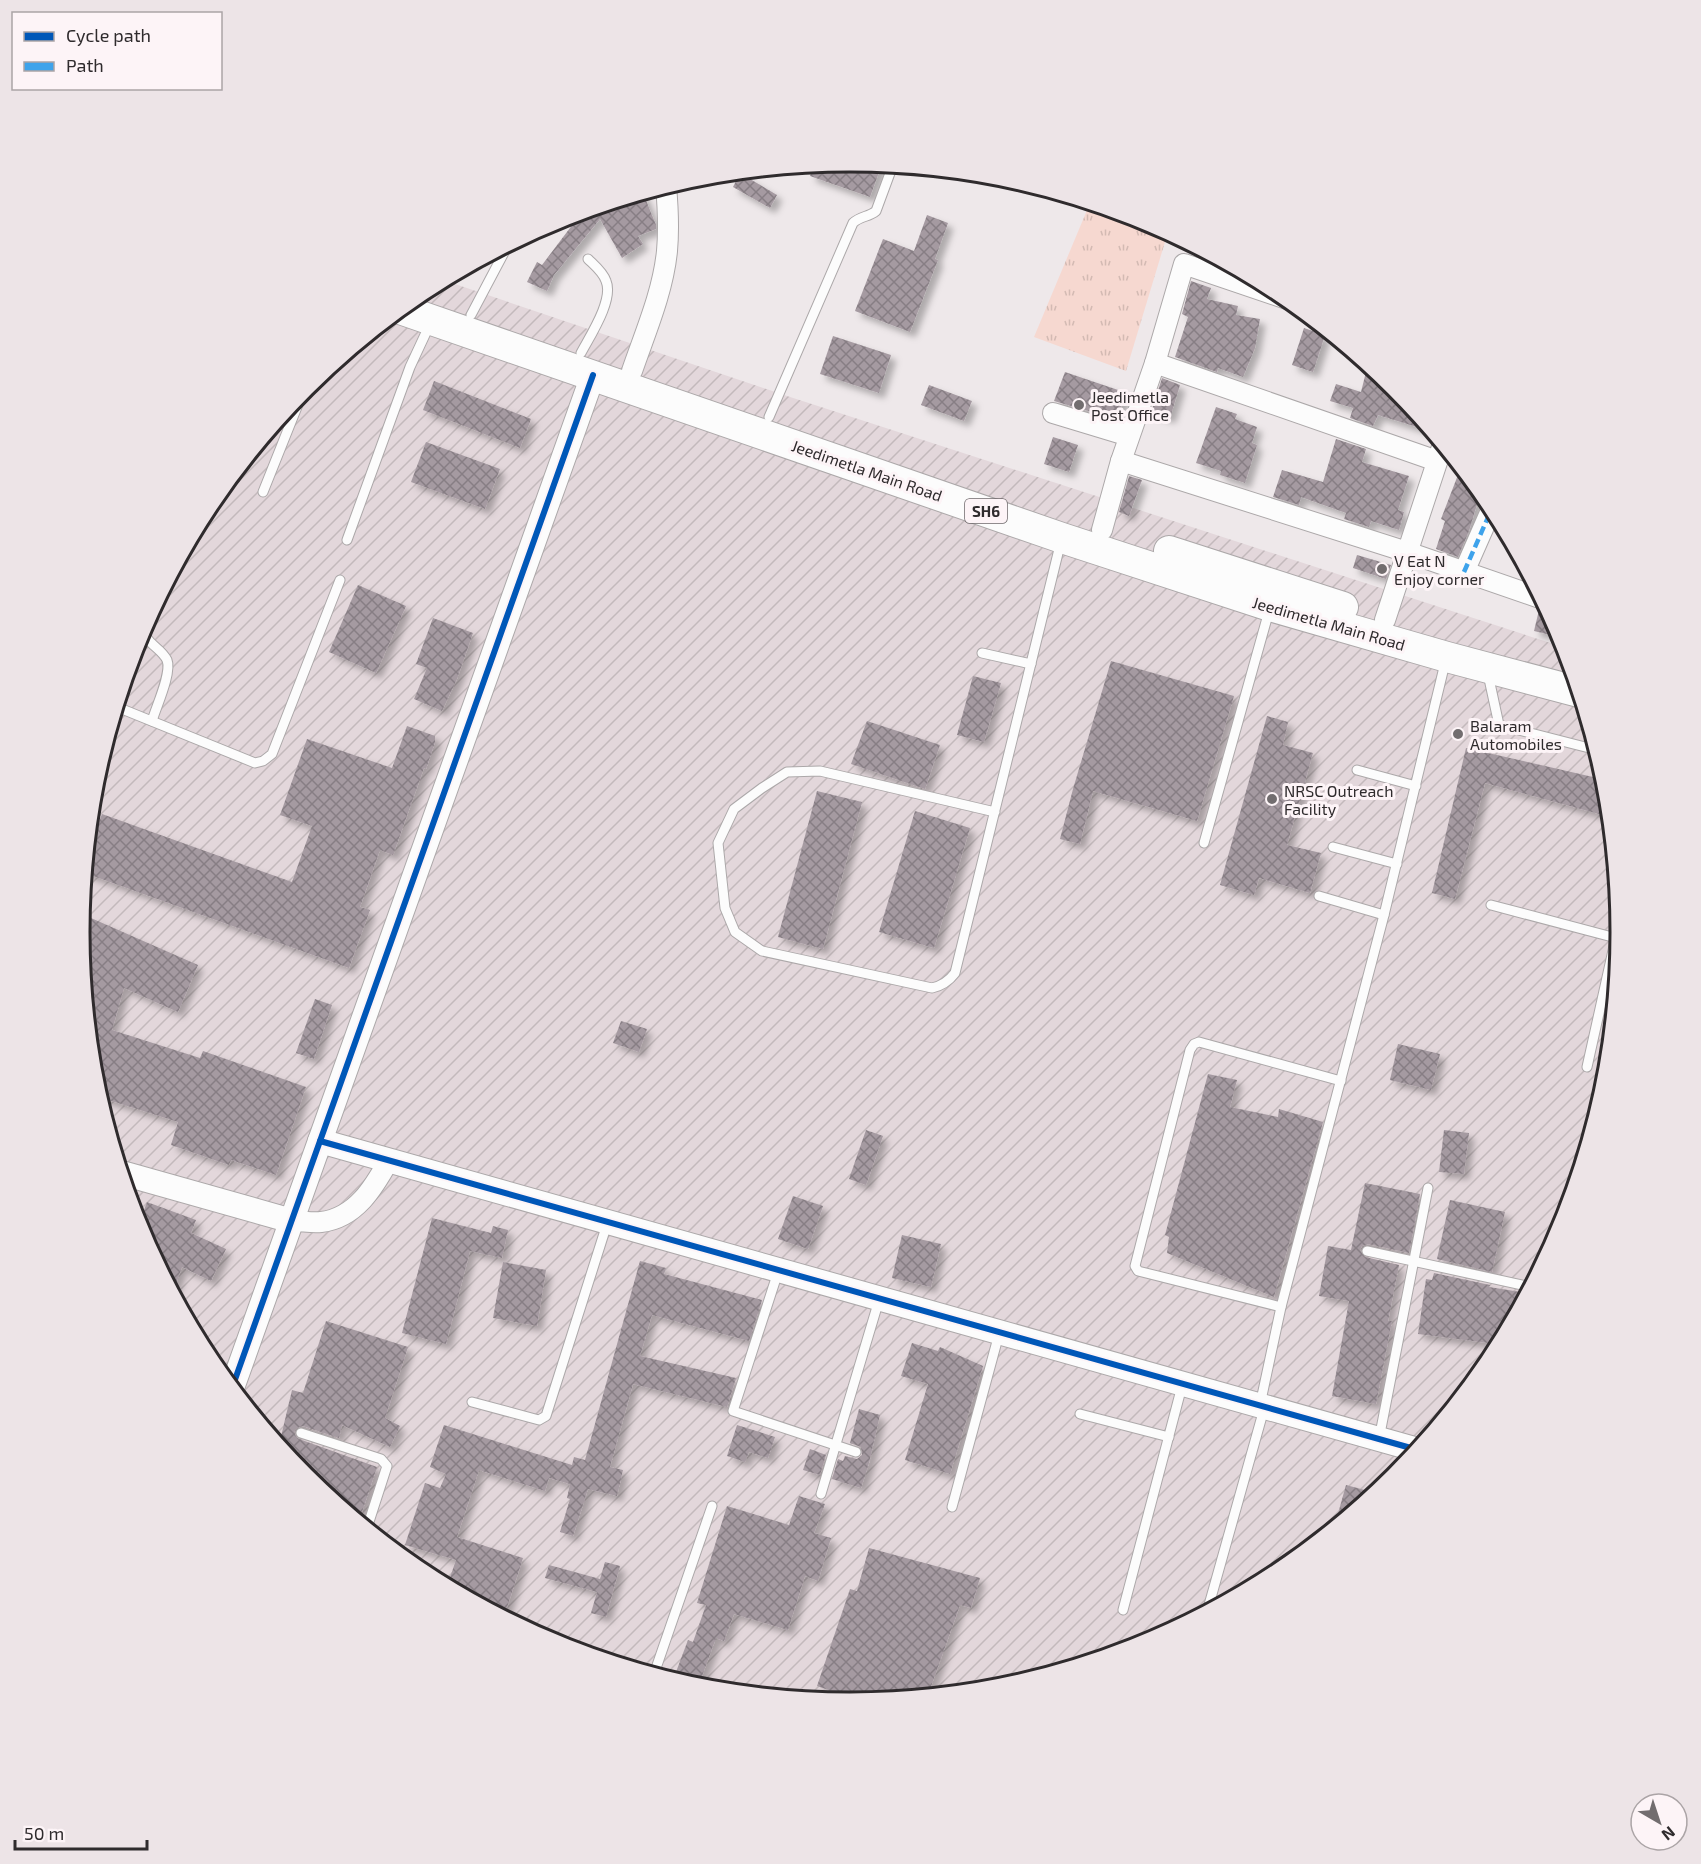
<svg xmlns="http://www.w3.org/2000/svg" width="1701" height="1864" font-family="'Exo 2',sans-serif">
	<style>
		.industrial { fill: url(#industrial-furrows) }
		.grass { fill: url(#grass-tufts) }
		.building { fill: url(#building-cross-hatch); filter: url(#shadow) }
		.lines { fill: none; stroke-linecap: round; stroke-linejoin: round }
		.service-casing { stroke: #aca8a9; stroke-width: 11 }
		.minor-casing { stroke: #aca8a9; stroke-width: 22 }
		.tertiary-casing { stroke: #aca8a9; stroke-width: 26 }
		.primary-casing { stroke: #aca8a9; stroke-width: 32 }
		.service { stroke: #fcfcfc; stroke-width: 9 }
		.minor { stroke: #fcfcfc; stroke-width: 20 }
		.tertiary { stroke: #fcfcfc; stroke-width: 24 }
		.primary { stroke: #fcfcfc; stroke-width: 30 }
		.quiet { stroke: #3ea3eb; stroke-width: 4.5; stroke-dasharray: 9 4.5; stroke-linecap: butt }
		.cycleway-casing { stroke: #fdf4f7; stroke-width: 10 }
		.cycleway { stroke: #0057b8; stroke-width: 6 }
		.poi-dot { fill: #726d6f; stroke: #fdf4f7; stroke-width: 2 }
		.labels { text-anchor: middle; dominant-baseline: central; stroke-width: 6; stroke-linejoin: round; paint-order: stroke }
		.shield { fill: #fdf4f7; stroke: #6d676a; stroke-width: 1.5 }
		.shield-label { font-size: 15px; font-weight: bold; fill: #2f2b2d }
		.poi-label { font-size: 16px; fill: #2f2b2d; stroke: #fdf4f7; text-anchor: start }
		.street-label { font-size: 16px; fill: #2f2b2d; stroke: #fdf4f7 }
		.rim { fill: none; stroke: #2f2b2d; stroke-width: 3 }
	</style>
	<defs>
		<pattern id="industrial-furrows" width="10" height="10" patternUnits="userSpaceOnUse" patternTransform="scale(1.5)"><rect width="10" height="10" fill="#e3d7db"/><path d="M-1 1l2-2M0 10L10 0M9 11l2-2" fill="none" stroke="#c3b9bc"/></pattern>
		<pattern id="grass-tufts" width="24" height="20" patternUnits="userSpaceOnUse" patternTransform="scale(1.5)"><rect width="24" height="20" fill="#f6d8d0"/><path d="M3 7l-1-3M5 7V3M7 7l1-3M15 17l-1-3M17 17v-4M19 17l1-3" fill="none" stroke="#d3bab3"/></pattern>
		<pattern id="building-cross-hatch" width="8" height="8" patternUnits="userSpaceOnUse" patternTransform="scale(1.5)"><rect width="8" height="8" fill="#a59aa1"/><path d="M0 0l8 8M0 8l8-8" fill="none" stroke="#877e84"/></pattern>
		<filter id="shadow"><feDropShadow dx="5.5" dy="5.5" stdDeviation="3" flood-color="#0004"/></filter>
	</defs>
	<rect width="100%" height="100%" fill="#eee8ea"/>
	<path class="industrial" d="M 443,280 L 787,396 L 1566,648 L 1607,782 L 1621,932 L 1607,1083 L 1563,1227 L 1491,1361 L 1395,1477 L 1279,1573 L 1145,1644 L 1001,1688 L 850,1703 L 700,1688 L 555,1644 L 422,1573 L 305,1477 L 209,1360 L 138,1227 L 94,1082 L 80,932 L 94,781 L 138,637 L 210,503 L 306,387 L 422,291 Z"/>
	<path class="grass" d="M 1090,203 L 1146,220 L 1168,232 L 1126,371 L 1034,337 Z"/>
	<g class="building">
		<path d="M 838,162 L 861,170 L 863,162 L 882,164 L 870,197 L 810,176 L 814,165 Z"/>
		<path d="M 740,173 L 777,195 L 770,208 L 733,187 Z"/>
		<path d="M 643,193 L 656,225 L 656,229 L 638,236 L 643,244 L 622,258 L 600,219 L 554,275 L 547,291 L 527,282 L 537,262 L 542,265 L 576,220 L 586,210 Z"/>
		<path d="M 927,215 L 948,223 L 935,259 L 938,260 L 910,332 L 855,311 L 883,239 L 914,251 Z"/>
		<path d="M 1191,281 L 1211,288 L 1207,299 L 1238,306 L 1236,315 L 1260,319 L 1255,348 L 1243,377 L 1218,368 L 1217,372 L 1175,357 L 1188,317 L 1182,314 Z"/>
		<path d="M 1304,328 L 1325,335 L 1313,372 L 1292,365 Z"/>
		<path d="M 833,336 L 891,355 L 879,393 L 820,374 Z"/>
		<path d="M 1368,364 L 1396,387 L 1433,432 L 1378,415 L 1373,426 L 1350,418 L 1353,408 L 1330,401 L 1336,384 L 1361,392 Z"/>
		<path d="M 1065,372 L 1127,393 L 1116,419 L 1054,401 Z"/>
		<path d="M 1162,378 L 1180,385 L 1170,418 L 1151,412 Z"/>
		<path d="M 434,381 L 531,419 L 520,448 L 423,410 Z"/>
		<path d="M 929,385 L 972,401 L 964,421 L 921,405 Z"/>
		<path d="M 1216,407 L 1237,414 L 1235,419 L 1257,427 L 1252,443 L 1257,445 L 1245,483 L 1220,475 L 1221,471 L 1196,463 Z"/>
		<path d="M 1053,437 L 1078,445 L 1069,472 L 1044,464 Z"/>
		<path d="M 1336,439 L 1366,449 L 1362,462 L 1409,476 L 1398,510 L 1404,512 L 1399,530 L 1371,521 L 1369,527 L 1344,519 L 1346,513 L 1301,497 L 1299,505 L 1273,497 L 1282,470 L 1323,482 Z"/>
		<path d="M 426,442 L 500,469 L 485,509 L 411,482 Z"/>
		<path d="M 1461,467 L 1481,491 L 1469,531 L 1458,557 L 1436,549 L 1445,521 L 1441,519 Z"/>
		<path d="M 1129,476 L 1142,480 L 1129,516 L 1119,512 Z"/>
		<path d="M 1357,555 L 1391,565 L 1386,579 L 1353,568 Z"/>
		<path d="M 358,585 L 406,606 L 376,673 L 329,652 Z"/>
		<path d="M 1548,609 L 1563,637 L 1563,638 L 1534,631 L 1539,610 Z"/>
		<path d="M 433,618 L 473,633 L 457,679 L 442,711 L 414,699 L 427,668 L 416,664 Z"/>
		<path d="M 1111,661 L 1234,696 L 1197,821 L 1093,791 L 1080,844 L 1060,839 L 1073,789 Z"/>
		<path d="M 973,676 L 1001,683 L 984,742 L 957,735 Z"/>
		<path d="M 1267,716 L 1288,722 L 1283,745 L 1313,753 L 1287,845 L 1321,853 L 1310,893 L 1259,878 L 1254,895 L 1220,885 Z"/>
		<path d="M 867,721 L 940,745 L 925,789 L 851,764 Z"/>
		<path d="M 407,726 L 435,736 L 435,742 L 426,769 L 424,768 L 393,855 L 380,850 L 360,907 L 370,910 L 349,968 L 85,873 L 87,853 L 102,814 L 292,882 L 312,826 L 280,815 L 307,739 L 392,768 Z"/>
		<path d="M 1466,748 L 1606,780 L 1610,817 L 1485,783 L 1455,899 L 1432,893 Z"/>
		<path d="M 817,791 L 862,802 L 823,949 L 778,937 Z"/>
		<path d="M 915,811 L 970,828 L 934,948 L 879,932 Z"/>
		<path d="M 91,918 L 198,965 L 178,1012 L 124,988 L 112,1030 L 200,1058 L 203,1051 L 306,1087 L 276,1175 L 231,1160 L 229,1165 L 171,1145 L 178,1122 L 99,1097 L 94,1082 L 86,995 L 92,974 L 83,971 L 80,942 Z"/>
		<path d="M 315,999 L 332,1005 L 314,1059 L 296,1053 Z"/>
		<path d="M 621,1021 L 647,1029 L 639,1052 L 613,1043 Z"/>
		<path d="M 1398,1044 L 1440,1054 L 1431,1090 L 1390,1080 Z"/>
		<path d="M 1208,1074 L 1237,1080 L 1230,1107 L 1278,1117 L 1279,1109 L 1323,1122 L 1274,1297 L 1167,1253 L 1169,1237 L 1165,1235 Z"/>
		<path d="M 866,1130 L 883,1136 L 866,1185 L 849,1179 Z"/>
		<path d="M 1444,1130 L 1469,1133 L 1464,1174 L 1439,1172 Z"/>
		<path d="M 1365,1183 L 1420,1194 L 1409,1253 L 1368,1244 L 1362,1246 L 1360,1250 L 1365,1257 L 1399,1265 L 1388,1321 L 1392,1321 L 1376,1404 L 1332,1396 L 1349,1301 L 1319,1296 L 1328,1246 L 1351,1250 Z"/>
		<path d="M 793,1196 L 823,1206 L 808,1249 L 778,1239 Z"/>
		<path d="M 1450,1200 L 1505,1212 L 1492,1272 L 1437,1259 Z"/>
		<path d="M 147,1202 L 196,1220 L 191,1233 L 226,1249 L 211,1281 L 182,1267 L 173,1292 L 138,1226 Z"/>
		<path d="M 432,1218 L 491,1233 L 493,1226 L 508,1230 L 502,1258 L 470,1251 L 446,1344 L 402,1333 Z"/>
		<path d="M 902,1235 L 941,1244 L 931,1287 L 892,1278 Z"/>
		<path d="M 640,1261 L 666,1268 L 664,1274 L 762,1300 L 749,1341 L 652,1315 L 640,1356 L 736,1378 L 727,1407 L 633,1384 L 610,1467 L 623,1470 L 617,1496 L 588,1489 L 573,1536 L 560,1532 L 570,1499 L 567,1498 L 570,1484 L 549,1478 L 545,1491 L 479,1470 L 457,1537 L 523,1558 L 504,1617 L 447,1586 L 456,1560 L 405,1545 L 425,1483 L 440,1488 L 446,1474 L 430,1467 L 444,1425 L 572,1465 L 574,1457 L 585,1460 Z"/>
		<path d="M 503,1262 L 546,1270 L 537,1326 L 493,1318 Z"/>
		<path d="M 1434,1273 L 1490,1285 L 1489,1287 L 1527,1293 L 1491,1361 L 1484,1370 L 1488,1343 L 1418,1334 L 1426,1279 L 1432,1280 Z"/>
		<path d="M 326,1321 L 408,1347 L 385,1418 L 400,1426 L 390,1447 L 342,1425 L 339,1438 L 303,1426 L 297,1428 L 294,1431 L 296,1437 L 299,1439 L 377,1467 L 359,1521 L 305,1477 L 279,1445 L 292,1390 L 303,1393 Z"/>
		<path d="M 912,1343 L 938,1351 L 940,1347 L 983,1366 L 950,1474 L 905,1460 L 928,1384 L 901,1376 Z"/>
		<path d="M 859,1409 L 880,1415 L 869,1463 L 861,1488 L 832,1479 L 838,1459 L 843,1461 L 845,1456 L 857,1459 L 862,1455 L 861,1447 L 850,1443 Z"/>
		<path d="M 737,1425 L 775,1437 L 768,1458 L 749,1452 L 745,1462 L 727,1456 Z"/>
		<path d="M 810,1449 L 826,1455 L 820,1475 L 803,1470 Z"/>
		<path d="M 1346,1485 L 1376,1493 L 1334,1528 Z"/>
		<path d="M 799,1496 L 825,1504 L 814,1533 L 831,1538 L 818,1581 L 805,1576 L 788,1630 L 734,1614 L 724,1641 L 716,1638 L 698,1687 L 673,1680 L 688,1640 L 693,1642 L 706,1605 L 697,1603 L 727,1506 L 789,1525 Z"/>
		<path d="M 869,1548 L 980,1578 L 971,1608 L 960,1605 L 928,1695 L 863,1702 L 817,1686 L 850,1589 L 857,1591 Z"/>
		<path d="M 605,1562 L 620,1566 L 606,1617 L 591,1613 L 597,1592 L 545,1578 L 549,1565 L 600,1579 Z"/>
	</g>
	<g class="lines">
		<g class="service-casing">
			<g id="service">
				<path d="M 471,315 L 508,245"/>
				<path d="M 581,353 C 590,336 614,300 606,281 C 603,272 594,265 588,259"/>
				<path d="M 769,417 L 853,223 C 860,216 869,217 876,211 L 893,165"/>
				<path d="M 263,492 L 305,387"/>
				<path d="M 347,540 L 410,367 L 430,324"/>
				<path d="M 144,625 C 142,643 160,646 167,660 C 172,673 156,707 152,721"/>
				<path d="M 982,653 L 1031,664"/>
				<path d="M 1488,674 L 1499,725 L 1597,750"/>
				<path d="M 117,707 L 255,763 L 263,761 L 272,754 L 340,580"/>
				<path d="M 1357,770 L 1416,786"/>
				<path d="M 995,812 L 820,771 L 787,772 L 762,788 L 734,809 L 718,843 L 725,908 L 735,932 L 762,951 L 932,988 C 941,986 949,981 955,973 L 1061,541"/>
				<path d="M 1204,843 L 1269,611"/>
				<path d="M 1333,847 L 1397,864"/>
				<path d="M 1319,896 L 1384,915"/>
				<path d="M 1491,905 L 1616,938"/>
				<path d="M 1587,1067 L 1620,919"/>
				<path d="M 1573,1193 L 1580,1156"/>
				<path d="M 1367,1251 L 1531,1287"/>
				<path d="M 778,1272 L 733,1411 L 856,1452"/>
				<path d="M 1281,1307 L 1138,1271 L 1135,1266 L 1190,1050 L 1194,1044 L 1199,1042 L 1341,1081"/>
				<path d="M 472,1402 L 539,1420 L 546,1416 L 607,1224"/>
				<path d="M 1260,1405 L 1281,1307 L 1384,915 L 1446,659"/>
				<path d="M 1080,1414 L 1169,1437"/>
				<path d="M 301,1433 L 381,1459 L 387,1466 L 367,1528"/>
				<path d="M 1379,1439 L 1428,1188"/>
				<path d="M 821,1494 L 879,1300"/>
				<path d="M 952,1507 L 999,1334"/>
				<path d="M 1123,1610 L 1182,1386"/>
				<path d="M 1207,1612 L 1264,1409"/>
				<path d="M 654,1674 L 712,1506"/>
			</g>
		</g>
		<g class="minor-casing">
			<g id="minor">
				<path d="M 1155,363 L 1437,461"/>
				<path d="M 632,371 C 645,333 663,292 667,251 C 669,229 668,208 666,186"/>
				<path d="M 1053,413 L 1129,436"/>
				<path d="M 1121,461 L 1407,552 L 1543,599"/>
				<path d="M 1102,530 L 1121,461 L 1155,363 L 1184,264 L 1290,300"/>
				<path d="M 1464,572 L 1493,506"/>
				<path d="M 1385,620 L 1443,444"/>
				<path d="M 292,1221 C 302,1221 312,1223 321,1222 C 356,1218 374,1187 389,1160"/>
			</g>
		</g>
		<g class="tertiary-casing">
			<g id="tertiary">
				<path d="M 320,1141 L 1418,1450"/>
				<path d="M 122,1173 L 292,1221"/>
				<path d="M 232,1388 L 593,375"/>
			</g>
		</g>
		<g class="primary-casing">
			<g id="primary">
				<path d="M 400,309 L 1062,538 L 1270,606 L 1447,657 L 1579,692"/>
				<path d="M 1169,551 L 1343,607"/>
			</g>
		</g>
		<use href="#service" class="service"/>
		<use href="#minor" class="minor"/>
		<use href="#tertiary" class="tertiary"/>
		<use href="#primary" class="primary"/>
		<path class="quiet" d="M 1464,572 L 1493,506"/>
		<g class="cycleway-casing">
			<g id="cycleway">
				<path d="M 320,1141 L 1418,1450"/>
				<path d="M 232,1388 L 593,375"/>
			</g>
		</g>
		<use href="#cycleway" class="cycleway"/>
	</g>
	<g class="poi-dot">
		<circle cx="1079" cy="405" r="6"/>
		<circle cx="1382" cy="569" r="6"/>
		<circle cx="1458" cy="734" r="6"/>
		<circle cx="1272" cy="799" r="6"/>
	</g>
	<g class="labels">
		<rect class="shield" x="965" y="499" width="42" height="24" rx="4.5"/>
		<g class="shield-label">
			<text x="986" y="511">SH6</text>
		</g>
		<g class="poi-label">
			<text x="1091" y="396">Jeedimetla<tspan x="1091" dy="18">Post Office</tspan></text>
			<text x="1394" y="560">V Eat N<tspan x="1394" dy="18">Enjoy corner</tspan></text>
			<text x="1470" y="725">Balaram<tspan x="1470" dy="18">Automobiles</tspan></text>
			<text x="1284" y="790">NRSC Outreach<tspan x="1284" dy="18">Facility</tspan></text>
		</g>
		<g class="street-label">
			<text transform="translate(867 470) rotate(19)">Jeedimetla Main Road</text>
			<text transform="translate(1329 623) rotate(16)">Jeedimetla Main Road</text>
		</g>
	</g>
	<path d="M0 0H1701V1864H0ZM90 932a760 760 0 1 1 1520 0a760 760 0 1 1-1520 0Z" fill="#ede4e7" fill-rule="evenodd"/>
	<path class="rim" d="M90 932a760 760 0 1 1 1520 0a760 760 0 1 1-1520 0Z"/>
	<rect x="12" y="12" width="210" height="78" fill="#fdf4f7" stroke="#aba4a6" stroke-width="1.5"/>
	<rect x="24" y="32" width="30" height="9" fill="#0057b8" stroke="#aba4a6" stroke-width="1.5"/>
	<text x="66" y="42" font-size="18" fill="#2f2b2d">Cycle path</text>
	<rect x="24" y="62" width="30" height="9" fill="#3ea3eb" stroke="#aba4a6" stroke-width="1.5"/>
	<text x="66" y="72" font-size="18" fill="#2f2b2d">Path</text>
	<g transform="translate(1659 1822) rotate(141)"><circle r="28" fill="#fdf4f7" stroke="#aba4a6" stroke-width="1.5"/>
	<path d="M0-4.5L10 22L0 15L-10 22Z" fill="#726d6f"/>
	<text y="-9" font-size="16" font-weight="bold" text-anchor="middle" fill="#2f2b2d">N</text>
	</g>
	<path d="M15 1840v9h132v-9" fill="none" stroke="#2f2b2d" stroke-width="3"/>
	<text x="24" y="1840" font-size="18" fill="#2f2b2d" stroke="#fdf4f7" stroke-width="4.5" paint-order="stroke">50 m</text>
</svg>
